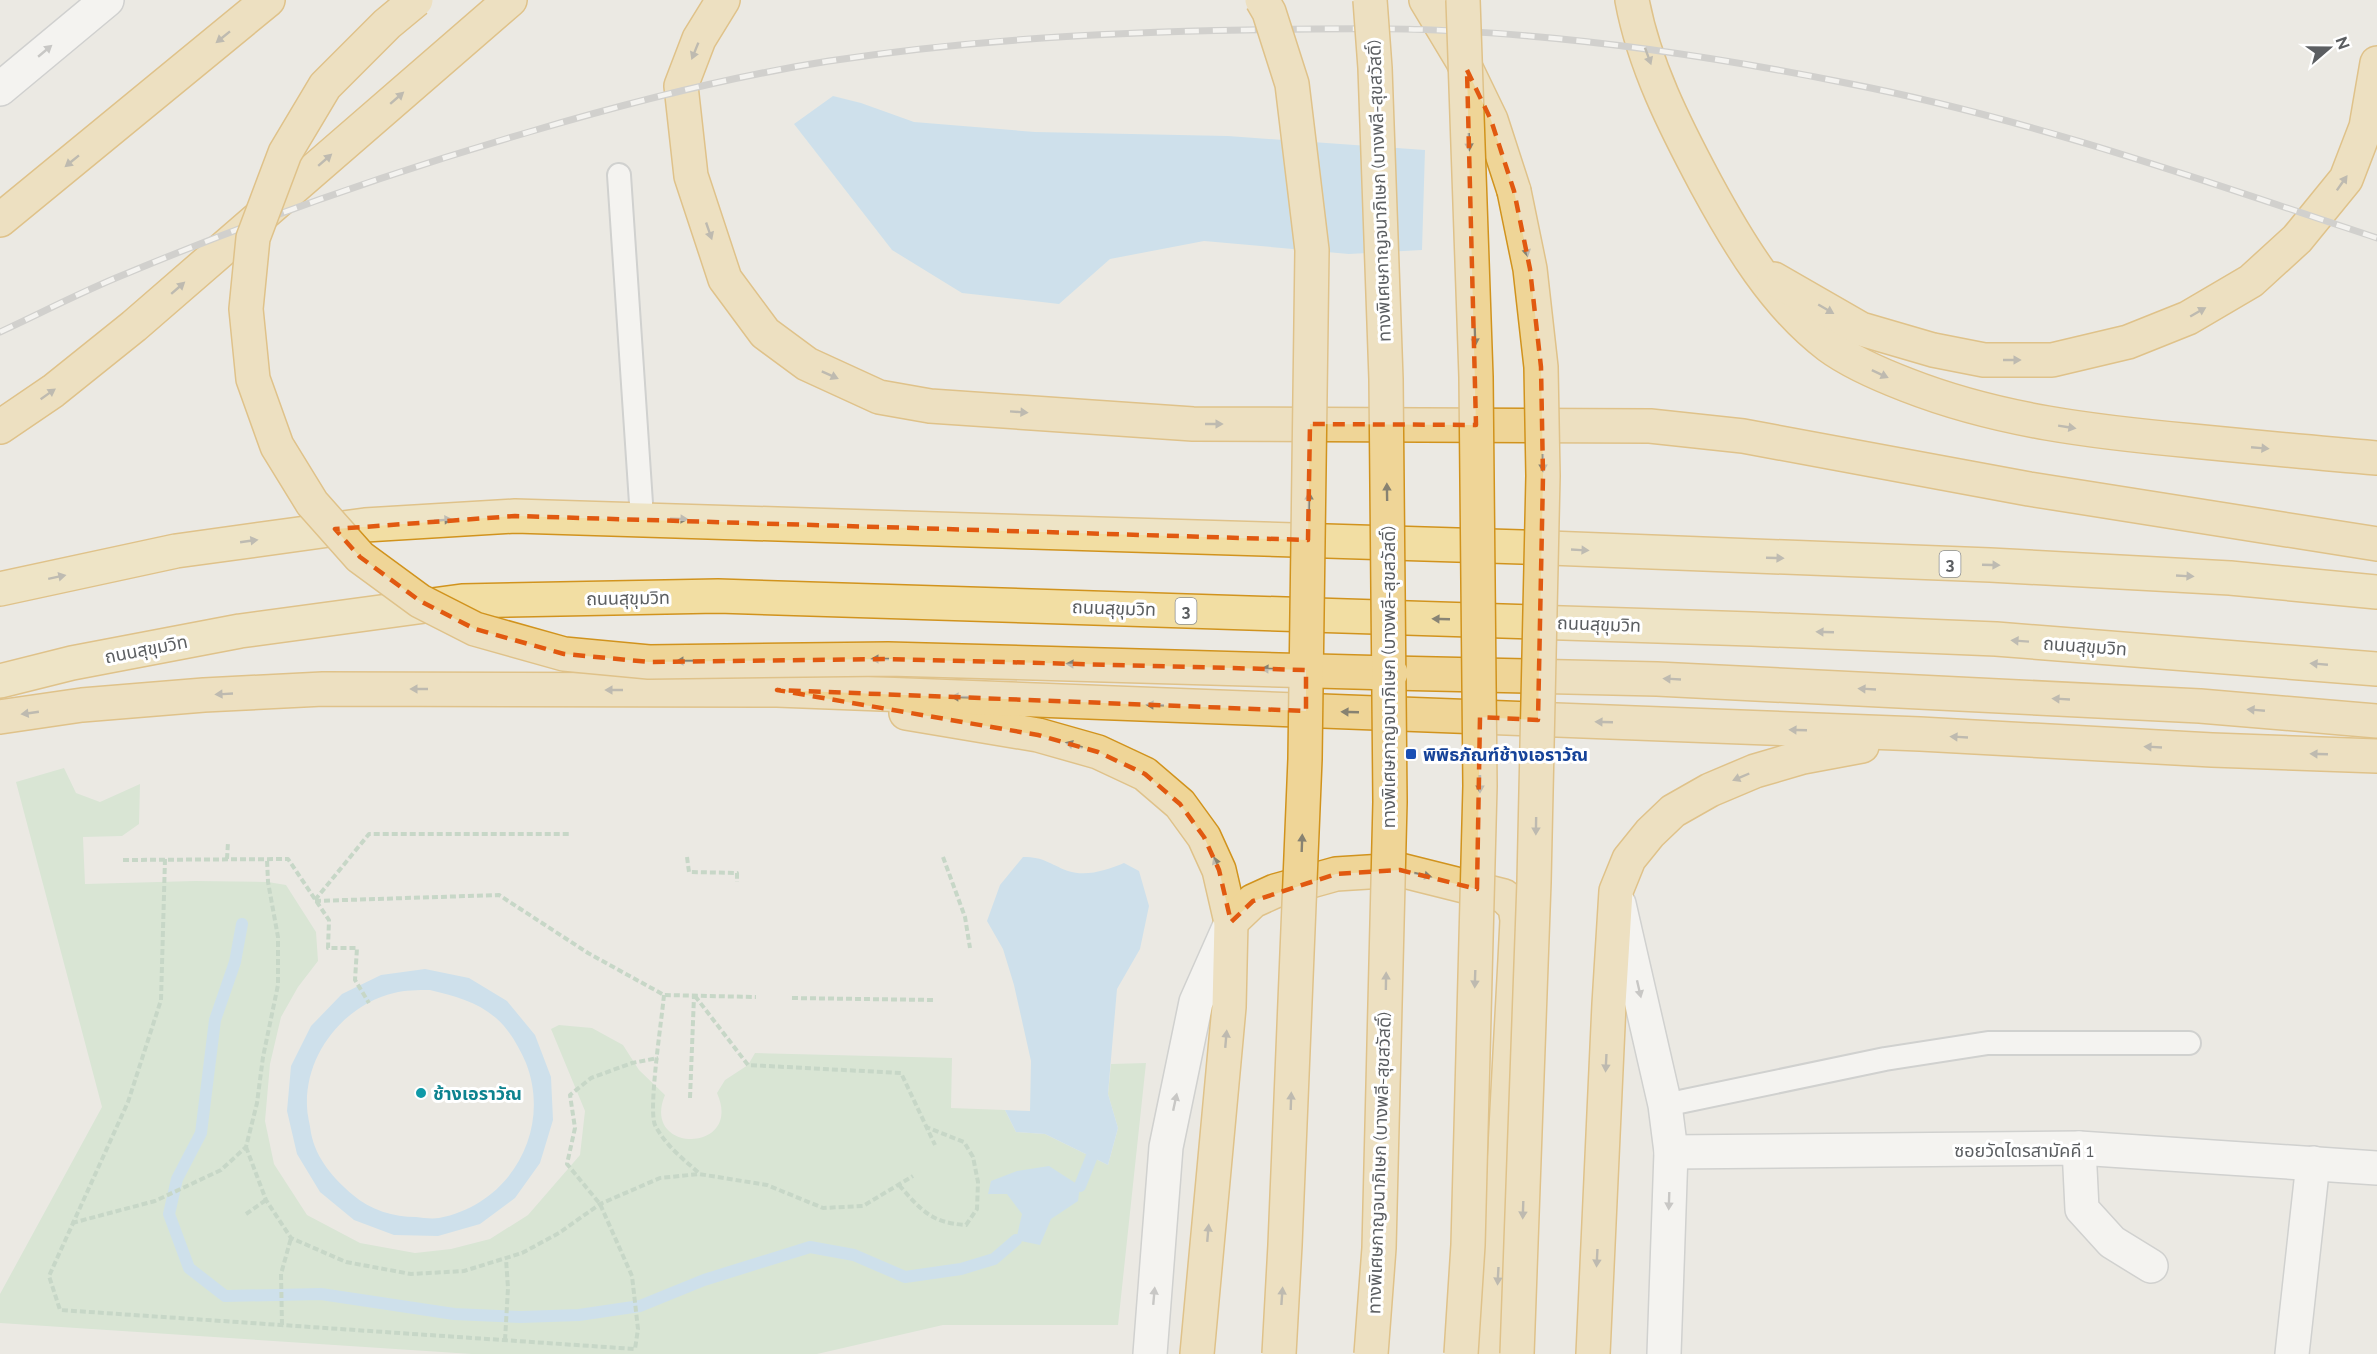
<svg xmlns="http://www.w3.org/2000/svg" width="2377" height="1354" font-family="Raleway,'Noto Sans Thai',sans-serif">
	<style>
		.green { fill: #c3e0c2 }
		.water { fill: #abd6f3; fill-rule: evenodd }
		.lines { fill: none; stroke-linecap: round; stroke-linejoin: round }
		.stream { stroke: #abd6f3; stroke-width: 12 }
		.service-casing { stroke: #b0b3b6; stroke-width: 26 }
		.minor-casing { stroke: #b0b3b6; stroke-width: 36 }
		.secondary-casing { stroke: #afb2b6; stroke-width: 36 }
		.trunk-casing { stroke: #d1931d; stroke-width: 36 }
		.motorway-casing { stroke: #d1931d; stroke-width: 36 }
		.path { stroke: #9cc0a5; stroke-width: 4; stroke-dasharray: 6 3; stroke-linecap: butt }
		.service { stroke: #fff; stroke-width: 22 }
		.minor { stroke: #fff; stroke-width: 33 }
		.secondary { stroke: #fff; stroke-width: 33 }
		.trunk { stroke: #f2dea3; stroke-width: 33 }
		.motorway { stroke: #efd597; stroke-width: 33 }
		.rail-casing { stroke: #b1b2b2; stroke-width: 7 }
		.rail { stroke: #fff; stroke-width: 4.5; stroke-dasharray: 14; stroke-linecap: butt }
		.motorway-bridge-casing { stroke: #d1931d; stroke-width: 36; stroke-linecap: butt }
		.motorway-bridge { stroke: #efd597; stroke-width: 33 }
		.oneway { fill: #878271 }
		.oneway2 { fill: #9d9ea0 }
		.oneway3 { fill: #888475 }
		.marked { fill: none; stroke: #e15910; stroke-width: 4.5; stroke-dasharray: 12 8; stroke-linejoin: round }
		.transit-dot { fill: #1a4fb4; stroke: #fff; stroke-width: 2 }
		.culture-dot { fill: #0f9aa8; stroke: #fff; stroke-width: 2 }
		.labels { text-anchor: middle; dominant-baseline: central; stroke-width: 6; stroke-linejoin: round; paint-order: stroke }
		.shield { fill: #fff; stroke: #8c8e90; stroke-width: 1.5 }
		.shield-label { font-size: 16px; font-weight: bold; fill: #5b5e61 }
		.street-label { font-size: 18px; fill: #5b5e61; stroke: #fff }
		.transit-label { font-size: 18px; font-weight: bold; fill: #164399; stroke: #fff; text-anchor: start }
		.culture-label { font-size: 18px; font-weight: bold; fill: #0d838f; stroke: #fff; text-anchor: start }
	</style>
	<rect width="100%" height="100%" fill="#ebe9e3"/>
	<path class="green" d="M 64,768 L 76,793 L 100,802 L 140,784 L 139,824 L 122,836 L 83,837 L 85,884 L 195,881 L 268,882 L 286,885 L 316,932 L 318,961 L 298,987 L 281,1017 L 270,1064 L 265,1121 L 274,1164 L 307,1215 L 360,1243 L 415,1253 L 451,1249 L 490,1239 L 528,1215 L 580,1155 L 585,1111 L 551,1029 L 559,1025 L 592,1028 L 623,1045 L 639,1070 L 665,1095 C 640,1154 744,1154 717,1093 L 725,1080 L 748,1065 L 755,1053 L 952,1058 L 951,1108 L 1005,1110 L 1016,1132 L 1045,1134 L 1108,1165 L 1118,1128 L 1108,1094 L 1111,1064 L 1146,1063 L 1118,1325 L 943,1325 L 817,1354 L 472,1354 L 0,1323 L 0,1294 L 102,1107 L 16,782 Z"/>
	<g class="water">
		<path d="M 833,96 L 861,103 L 914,122 L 1035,132 L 1228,136 L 1425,150 L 1422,250 L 1349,254 L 1204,241 L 1110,259 L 1059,304 L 962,293 L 892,250 L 794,124 Z"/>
		<path d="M 1023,857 C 1045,857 1049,864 1068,871 C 1087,877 1107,870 1124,863 L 1139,871 L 1149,906 L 1140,949 L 1117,989 L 1108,1094 L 1118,1128 L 1108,1165 L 1045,1134 L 1016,1132 L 1005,1110 L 1030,1111 L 1031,1061 L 1014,985 L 1003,949 L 987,921 L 1000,885 Z"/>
		<path d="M 425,969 L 469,978 L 507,1001 L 535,1035 L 551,1077 L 553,1120 L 540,1163 L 515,1198 L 480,1224 L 438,1236 L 394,1235 L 354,1220 L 320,1192 L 297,1154 L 287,1111 L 291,1066 L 311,1026 L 342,994 L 381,975 ZM 430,990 C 454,996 476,1001 496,1018 C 509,1029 519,1047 526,1063 C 552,1130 511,1204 439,1218 C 432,1219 423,1218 416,1217 C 394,1217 370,1210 353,1195 C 334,1179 316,1159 311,1133 C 310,1124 307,1115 307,1106 C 305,1054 344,1005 394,993 C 405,990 418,990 430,990 Z"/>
		<path d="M 1049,1166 L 1080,1186 L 1078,1201 L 1051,1219 L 1040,1245 L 1016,1240 L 1022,1214 L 1007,1194 L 988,1194 L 991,1181 L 1017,1171 Z"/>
	</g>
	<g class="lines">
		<g class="stream">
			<path d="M 242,924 L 235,962 L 215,1020 L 201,1133 L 177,1179 L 169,1214 L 189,1268 L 225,1296 L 321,1294 L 454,1314 L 521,1317 L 579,1315 L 640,1306 L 704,1280 L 810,1247 L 854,1255 L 905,1277 L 961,1269 L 994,1259 L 1016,1240"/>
			<path d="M 1080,1186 L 1092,1156"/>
		</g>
		<g class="service-casing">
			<g id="service">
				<path d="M 619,175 L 642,518"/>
				<path d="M 1665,1105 L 1885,1059 L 1988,1043 L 2189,1043"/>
			</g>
		</g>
		<g class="minor-casing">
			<g id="minor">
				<path d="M 1619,904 L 1665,1105 L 1671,1152 L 1664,1354"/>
				<path d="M 2079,1148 L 2082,1209 L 2112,1242 L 2151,1266"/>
				<path d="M 1671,1152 L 2079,1148 L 2377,1168"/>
				<path d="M 1150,1354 L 1166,1147 L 1196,1002 L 1231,923"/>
				<path d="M 2292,1354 L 2313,1163"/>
			</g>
		</g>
		<g class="secondary-casing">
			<path id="secondary" d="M 0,89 L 107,0"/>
		</g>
		<g class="trunk-casing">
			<g id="trunk">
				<path d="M 0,589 L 176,551 L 365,525 L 515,516 L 1522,547 L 1990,565 L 2230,578 L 2377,592"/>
				<path d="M 0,681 L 72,663 L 240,631 L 462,601 L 718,596 L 1752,629 L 1996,639 L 2377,669"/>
			</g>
		</g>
		<g class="motorway-casing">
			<g id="motorway">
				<path d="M 723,0 L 699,39 L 681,86 L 691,176 L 725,279 L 765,333 L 807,364 L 879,397 L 930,406 L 1193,424 L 1650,426 L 1743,436 L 2029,489 L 2377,544"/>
				<path d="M 1426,0 L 1462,60 L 1491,120 L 1514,191"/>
				<path d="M 1632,0 C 1644,65 1675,126 1706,184 C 1738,243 1775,305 1829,346 C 1852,363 1881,375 1907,385 C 1999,421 2095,432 2193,441 C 2254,447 2316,453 2377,458"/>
				<path d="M 0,220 L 268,0"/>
				<path d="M 1774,279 L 1861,329 L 1933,350 L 1984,360 L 2052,360 L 2128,342 L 2188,318 L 2251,281 L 2297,239 L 2346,179 L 2366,127 L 2377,63"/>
				<path d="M 0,427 L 53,391 L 134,326 L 510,0"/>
				<path d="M 1391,673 L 1657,679 L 2200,706 L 2377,721"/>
				<path d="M 906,713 L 1038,735 L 1098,752 L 1145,774 L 1180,804 L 1204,837 L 1219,870 L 1231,922 L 1229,1007 L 1197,1354"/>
				<path d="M 0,717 L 82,705 L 204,695 L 323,689 L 777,690 L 1920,734 L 2212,750 L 2377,756"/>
				<path d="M 1231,922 L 1253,901 L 1275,891 L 1336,874 L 1400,870 L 1504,896 L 1515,907 L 1517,920 L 1515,960 L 1494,1354"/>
				<path d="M 1593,1354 L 1609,1004 L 1616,891 L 1629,859 L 1650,833 L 1673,811 L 1710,790 L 1755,771 L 1803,757 L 1862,746"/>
			</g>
		</g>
		<g class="path">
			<path d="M 687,857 L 689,872 L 737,873 L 737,882"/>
			<path d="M 943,857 L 965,917 L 970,948"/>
			<path d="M 165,859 L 161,1000 L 128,1102 L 49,1276 L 60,1310 L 635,1349 L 638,1329 L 632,1276 L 600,1204 L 567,1164 L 575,1128 L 570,1095 L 591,1078 L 632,1063 L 658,1058"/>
			<path d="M 227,859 L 228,842"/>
			<path d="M 123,860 L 288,859 L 329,920 L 328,948 L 357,948 L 355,980 L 369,1003"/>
			<path d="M 315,900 L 369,834 L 569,834"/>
			<path d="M 315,901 L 499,895 L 588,953 L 664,995 L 756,997"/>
			<path d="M 664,995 C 662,1018 648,1109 655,1125 C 665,1145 683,1159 699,1173"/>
			<path d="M 695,996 L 748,1065 L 901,1073 L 935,1145"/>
			<path d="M 792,998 L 934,1000"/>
			<path d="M 690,1098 L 694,996"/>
			<path d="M 246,1147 L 266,1200 L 291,1238 L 346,1262 L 411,1274 L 464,1271 L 522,1253 L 559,1233 L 600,1204 L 660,1178 L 699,1174 L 767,1185 L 823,1208 L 863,1206 L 913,1176"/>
			<path d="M 899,1185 C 921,1210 931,1223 966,1225 L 977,1209 L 978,1182 L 973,1157 L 964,1142 L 926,1127"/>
			<path d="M 246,1214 L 266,1200"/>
			<path d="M 72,1223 L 155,1201 L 221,1170 L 246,1147 L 257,1103 L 263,1057 L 278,985 L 278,937 L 268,882 L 267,859"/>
			<path d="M 282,1325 L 281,1274 L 291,1238"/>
			<path d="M 505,1340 L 508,1288 L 506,1259"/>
		</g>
		<use href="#service" class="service"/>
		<use href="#minor" class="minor"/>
		<use href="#secondary" class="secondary"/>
		<use href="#trunk" class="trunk"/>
		<use href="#motorway" class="motorway"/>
		<g class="rail-casing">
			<path id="rail" d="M 0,332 C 41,313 81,292 123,275 C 255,220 392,172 529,132 C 627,103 728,77 829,61 C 967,40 1107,32 1246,30 C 1340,28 1435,27 1529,36 C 1635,45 1741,62 1846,83 C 2027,118 2202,180 2377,238"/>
		</g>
		<use href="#rail" class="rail"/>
		<g class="motorway-bridge-casing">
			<g id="motorway-bridge">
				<path d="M 416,0 L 387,24 L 325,86 L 285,153 L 253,238 L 246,309 L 253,379 L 277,446 L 312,503 L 360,557 L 420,601 L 475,629 L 564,654 L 649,662 L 888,659 L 1391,673"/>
				<path d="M 1262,0 L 1269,12 L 1292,84 L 1312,250 L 1305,759 L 1285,1245 L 1279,1354"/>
				<path d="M 1370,0 L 1375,68 L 1386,379 L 1390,802 L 1379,1248 L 1371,1354"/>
				<path d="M 1514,191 L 1530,269 L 1541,367 L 1543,476 L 1534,882 L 1517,1354"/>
				<path d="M 1461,1354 L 1468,1245 L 1480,786 L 1476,377 L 1463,0"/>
			</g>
		</g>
		<use href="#motorway-bridge" class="motorway-bridge"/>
	</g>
	<defs><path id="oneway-solid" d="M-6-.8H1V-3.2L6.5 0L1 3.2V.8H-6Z" transform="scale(1.5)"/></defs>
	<g class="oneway">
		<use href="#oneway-solid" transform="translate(223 37) rotate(141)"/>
		<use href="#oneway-solid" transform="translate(695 51) rotate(112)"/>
		<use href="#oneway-solid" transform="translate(1648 56) rotate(70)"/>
		<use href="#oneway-solid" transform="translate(397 98) rotate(-41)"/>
		<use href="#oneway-solid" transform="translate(1469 142) rotate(88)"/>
		<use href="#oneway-solid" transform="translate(325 160) rotate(-41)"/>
		<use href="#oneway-solid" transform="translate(72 161) rotate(141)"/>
		<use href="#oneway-solid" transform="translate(2342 183) rotate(-55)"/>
		<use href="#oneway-solid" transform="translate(709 231) rotate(71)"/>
		<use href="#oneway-solid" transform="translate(1526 248) rotate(79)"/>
		<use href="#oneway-solid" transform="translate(178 288) rotate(-41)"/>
		<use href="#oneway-solid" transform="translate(1826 309) rotate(30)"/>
		<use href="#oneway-solid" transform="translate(2198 312) rotate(-30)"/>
		<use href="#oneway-solid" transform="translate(1475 337) rotate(88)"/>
		<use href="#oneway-solid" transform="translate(2012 360)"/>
		<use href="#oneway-solid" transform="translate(1880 374) rotate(25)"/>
		<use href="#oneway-solid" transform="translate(830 375) rotate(24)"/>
		<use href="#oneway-solid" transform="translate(48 394) rotate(-35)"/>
		<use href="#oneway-solid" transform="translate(1019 412) rotate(4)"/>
		<use href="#oneway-solid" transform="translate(1214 424)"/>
		<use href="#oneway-solid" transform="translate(2067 427) rotate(9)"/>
		<use href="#oneway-solid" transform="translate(2260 448) rotate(5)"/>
		<use href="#oneway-solid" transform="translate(1543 463) rotate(89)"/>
		<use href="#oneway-solid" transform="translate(1387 492) rotate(-91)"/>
		<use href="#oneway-solid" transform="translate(1309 501) rotate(-89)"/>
		<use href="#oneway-solid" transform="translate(880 659) rotate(180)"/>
		<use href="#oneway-solid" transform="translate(685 661) rotate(179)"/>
		<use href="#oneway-solid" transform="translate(1075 664) rotate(-178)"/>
		<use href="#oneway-solid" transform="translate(1270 669) rotate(-178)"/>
		<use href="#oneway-solid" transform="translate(1672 679) rotate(-177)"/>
		<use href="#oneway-solid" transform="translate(419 689) rotate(-180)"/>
		<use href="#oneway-solid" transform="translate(1867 689) rotate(-177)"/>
		<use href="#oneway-solid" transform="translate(614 690) rotate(-180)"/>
		<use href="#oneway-solid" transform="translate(224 694) rotate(177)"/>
		<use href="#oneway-solid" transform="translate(960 697) rotate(-178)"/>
		<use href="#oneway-solid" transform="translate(2061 699) rotate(-177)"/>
		<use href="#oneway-solid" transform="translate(1155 705) rotate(-178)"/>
		<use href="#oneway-solid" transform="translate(2256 710) rotate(-175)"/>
		<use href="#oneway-solid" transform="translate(1350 712) rotate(-178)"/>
		<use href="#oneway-solid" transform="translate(30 713) rotate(172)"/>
		<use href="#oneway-solid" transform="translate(1604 722) rotate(-178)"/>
		<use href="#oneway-solid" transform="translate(1798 730) rotate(-178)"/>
		<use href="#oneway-solid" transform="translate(1959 737) rotate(-177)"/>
		<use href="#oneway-solid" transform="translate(1074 745) rotate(-164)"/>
		<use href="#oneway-solid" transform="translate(2153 747) rotate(-177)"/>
		<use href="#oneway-solid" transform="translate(2319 754) rotate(-178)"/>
		<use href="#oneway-solid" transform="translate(1741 777) rotate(157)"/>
		<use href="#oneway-solid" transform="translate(1480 784) rotate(90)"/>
		<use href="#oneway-solid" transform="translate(1536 826) rotate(91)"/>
		<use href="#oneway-solid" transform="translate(1302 843) rotate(-88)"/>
		<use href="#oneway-solid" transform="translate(1217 865) rotate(-112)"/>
		<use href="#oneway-solid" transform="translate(1423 875) rotate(13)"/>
		<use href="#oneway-solid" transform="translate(1475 979) rotate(92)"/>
		<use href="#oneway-solid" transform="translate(1386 981) rotate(-89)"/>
		<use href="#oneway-solid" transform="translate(1226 1039) rotate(-85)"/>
		<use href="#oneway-solid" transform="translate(1606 1063) rotate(93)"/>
		<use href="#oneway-solid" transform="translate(1291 1101) rotate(-88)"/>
		<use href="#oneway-solid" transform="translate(1523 1210) rotate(92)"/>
		<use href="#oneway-solid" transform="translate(1208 1233) rotate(-85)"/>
		<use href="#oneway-solid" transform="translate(1597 1258) rotate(93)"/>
		<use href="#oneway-solid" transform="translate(1498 1276) rotate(93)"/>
		<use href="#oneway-solid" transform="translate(1282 1296) rotate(-86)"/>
	</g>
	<g class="oneway2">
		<use href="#oneway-solid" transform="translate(45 51) rotate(-40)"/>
		<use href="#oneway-solid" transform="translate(1639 989) rotate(77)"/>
		<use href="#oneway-solid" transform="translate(1175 1102) rotate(-78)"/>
		<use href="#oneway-solid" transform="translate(1669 1201) rotate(92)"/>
		<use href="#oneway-solid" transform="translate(1154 1296) rotate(-85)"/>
	</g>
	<g class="oneway3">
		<use href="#oneway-solid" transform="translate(679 519) rotate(2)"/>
		<use href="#oneway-solid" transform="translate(443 520) rotate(-4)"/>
		<use href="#oneway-solid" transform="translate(249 541) rotate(-8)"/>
		<use href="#oneway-solid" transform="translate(1580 550) rotate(3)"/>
		<use href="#oneway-solid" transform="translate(1775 558) rotate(2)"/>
		<use href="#oneway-solid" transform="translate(1991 565) rotate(2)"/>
		<use href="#oneway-solid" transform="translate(2185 576) rotate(3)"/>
		<use href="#oneway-solid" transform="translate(57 577) rotate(-12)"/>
		<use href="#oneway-solid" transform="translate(1441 619) rotate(-178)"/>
		<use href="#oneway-solid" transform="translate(1825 632) rotate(-178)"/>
		<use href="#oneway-solid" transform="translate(2020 641) rotate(-176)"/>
		<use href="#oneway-solid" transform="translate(2319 664) rotate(-175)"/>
	</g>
	<path d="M0 0H2377V1354H0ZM 1467,70 L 1491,120 L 1514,191 L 1530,269 L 1541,367 L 1543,476 L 1538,720 L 1480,717 L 1477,889 L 1400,870 L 1336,874 L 1253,901 L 1231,922 L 1219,870 L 1204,837 L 1180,804 L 1145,774 L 1098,752 L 1038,735 L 777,690 L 1306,711 L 1306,670 L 888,659 L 649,662 L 564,654 L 475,629 L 420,601 L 360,557 L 335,529 L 515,516 L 1308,540 L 1310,424 L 1476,425 Z" fill="#ebe9e3" fill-opacity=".55" fill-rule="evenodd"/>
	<path class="marked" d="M 1467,70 L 1491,120 L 1514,191 L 1530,269 L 1541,367 L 1543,476 L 1538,720 L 1480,717 L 1477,889 L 1400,870 L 1336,874 L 1253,901 L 1231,922 L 1219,870 L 1204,837 L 1180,804 L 1145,774 L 1098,752 L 1038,735 L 777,690 L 1306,711 L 1306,670 L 888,659 L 649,662 L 564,654 L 475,629 L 420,601 L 360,557 L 335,529 L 515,516 L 1308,540 L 1310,424 L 1476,425 Z"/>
	<rect class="transit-dot" x="1405" y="748" width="12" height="12" rx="3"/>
	<circle class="culture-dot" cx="421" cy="1093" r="6"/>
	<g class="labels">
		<g class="shield">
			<rect x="1939.5" y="551" width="21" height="26" rx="4.5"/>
			<rect x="1175.5" y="598" width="21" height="26" rx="4.5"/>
		</g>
		<g class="shield-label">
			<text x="1950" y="564">3</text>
			<text x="1186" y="611">3</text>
		</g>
		<g class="street-label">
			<text transform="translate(1379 191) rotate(-92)">ทางพิเศษกาญจนาภิเษก (บางพลี-สุขสวัสดิ์)</text>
			<text transform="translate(628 598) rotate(-1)">ถนนสุขุมวิท</text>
			<text transform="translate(1114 608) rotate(2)">ถนนสุขุมวิท</text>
			<text transform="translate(1599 624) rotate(2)">ถนนสุขุมวิท</text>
			<text transform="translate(2085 646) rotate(4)">ถนนสุขุมวิท</text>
			<text transform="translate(146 649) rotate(-11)">ถนนสุขุมวิท</text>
			<text transform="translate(1388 677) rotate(-90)">ทางพิเศษกาญจนาภิเษก (บางพลี-สุขสวัสดิ์)</text>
			<text x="2024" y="1150">ซอยวัดไตรสามัคคี 1</text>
			<text transform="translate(1379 1163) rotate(-88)">ทางพิเศษกาญจนาภิเษก (บางพลี-สุขสวัสดิ์)</text>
		</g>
		<g class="transit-label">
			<text x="1423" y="754">พิพิธภัณฑ์ช้างเอราวัณ</text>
		</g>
		<g class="culture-label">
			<text x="433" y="1093">ช้างเอราวัณ</text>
		</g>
	</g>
	<g transform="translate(2329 48) rotate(70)" stroke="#ffffff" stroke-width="4.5" paint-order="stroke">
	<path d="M0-4.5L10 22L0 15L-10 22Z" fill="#5b5e61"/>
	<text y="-9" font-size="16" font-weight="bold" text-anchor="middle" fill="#5b5e61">N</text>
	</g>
</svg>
